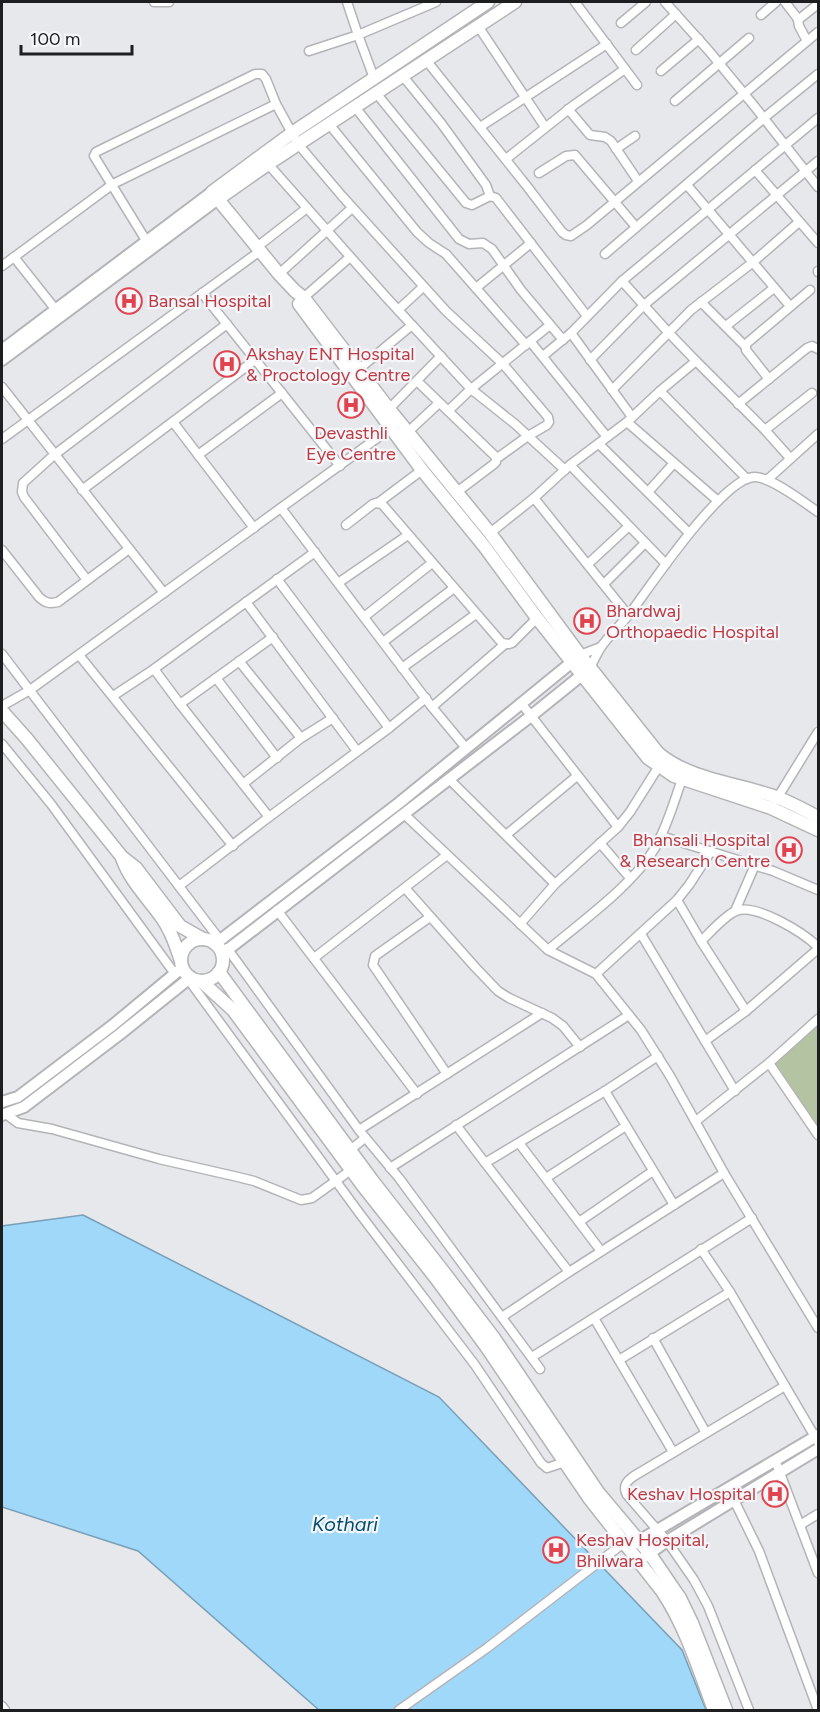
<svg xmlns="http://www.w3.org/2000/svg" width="820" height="1712" font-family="Figtree,sans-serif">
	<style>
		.green { fill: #b4c4a3 }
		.water { fill: #a0d8fa; stroke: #79a0b8; stroke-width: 1.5 }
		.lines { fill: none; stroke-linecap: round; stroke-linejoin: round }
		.minor-casing { stroke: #b3b4b8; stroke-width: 11 }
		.tertiary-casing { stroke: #b3b4b8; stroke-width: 14 }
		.secondary-casing { stroke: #b3b4b8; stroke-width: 15 }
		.minor { stroke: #fff; stroke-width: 8 }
		.tertiary { stroke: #fff; stroke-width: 10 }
		.secondary { stroke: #fff; stroke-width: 12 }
		.labels { text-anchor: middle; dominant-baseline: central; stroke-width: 4.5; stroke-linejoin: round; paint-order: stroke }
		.health-label { font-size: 18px; fill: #be3a42; stroke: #f4f6fa; text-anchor: start }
		.water-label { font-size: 20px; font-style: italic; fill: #014d6d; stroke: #f4f6fa }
	</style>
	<rect width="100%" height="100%" fill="#e7e8ec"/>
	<path class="green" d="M 818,1020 L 818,1135 L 769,1063 Z"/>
	<path class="water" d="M 83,1215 L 439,1397 L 682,1650 L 706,1710 L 319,1710 L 138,1551 L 2,1507 L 2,1226 Z"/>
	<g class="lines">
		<g class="minor-casing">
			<g id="minor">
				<path d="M 154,2 L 169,2"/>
				<path d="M 347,2 L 358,35 L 374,78"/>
				<path d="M 575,2 L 637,85"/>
				<path d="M 665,2 L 709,51 L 755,107 L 818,187"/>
				<path d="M 785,2 L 798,19"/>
				<path d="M 761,15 L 776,2"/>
				<path d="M 621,23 L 646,2"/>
				<path d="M 478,26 L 545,127"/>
				<path d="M 807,41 L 799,26 L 798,20 L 818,4"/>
				<path d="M 636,50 L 676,14"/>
				<path d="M 309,51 L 358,35 L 436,2"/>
				<path d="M 426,60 L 526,185 L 562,232 L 566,235 L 571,236 L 587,225 L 818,32"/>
				<path d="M 661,71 L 699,39"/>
				<path d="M 402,75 L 441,123 L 486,185 L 490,196"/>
				<path d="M 376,93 L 466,203 L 472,205 L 490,196 L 496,198 L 587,316"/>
				<path d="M 675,101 L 749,38"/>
				<path d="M 355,107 L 459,239 L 469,244 L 483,243 L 492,249 L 521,290 L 563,340"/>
				<path d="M 568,109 L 590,135 L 605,137 L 611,141 L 638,181"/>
				<path d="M 329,124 L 417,232 L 429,243 L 446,254 L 526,345"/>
				<path d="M 480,127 L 607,44"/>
				<path d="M 616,149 L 635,136"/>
				<path d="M 506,159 L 574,105 L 625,69"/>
				<path d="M 268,164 L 386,297 L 471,389 L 515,424 L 565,470"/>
				<path d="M 755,170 L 818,243"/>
				<path d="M 539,173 L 566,156 L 575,155 L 636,227"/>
				<path d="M 687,185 L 790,306"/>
				<path d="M 147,242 L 94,156 L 96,152 L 255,74 L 262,74 L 266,79 L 276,104 L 298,144 L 342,196 L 446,311 L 503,364 L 548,417 L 549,422 L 547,425 L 528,436 L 496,459"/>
				<path d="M 257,247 L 307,208"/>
				<path d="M 605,254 L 764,118 L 818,74"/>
				<path d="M 14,257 L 56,310"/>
				<path d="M 2,266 L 113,184 L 276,104"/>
				<path d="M 818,272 L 818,271"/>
				<path d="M 279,274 L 352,208"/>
				<path d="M 622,281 L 668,332 L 696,361"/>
				<path d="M 476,288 L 531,243"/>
				<path d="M 202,293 L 340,466"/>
				<path d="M 301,300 L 350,257"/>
				<path d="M 701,302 L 745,346"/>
				<path d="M 398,310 L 423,287"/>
				<path d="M 726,326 L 774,288"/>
				<path d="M 571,333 L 632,417"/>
				<path d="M 530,341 L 607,437"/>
				<path d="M 543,356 L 571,333 L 622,281 L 818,118"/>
				<path d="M 590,360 L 644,305 L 818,161"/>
				<path d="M 359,369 L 412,325"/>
				<path d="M 769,379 L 746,350 L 746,344 L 810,290"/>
				<path d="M 417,381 L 496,457 L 496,462 L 494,464 L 457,492"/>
				<path d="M 2,387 L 164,593"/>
				<path d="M 612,390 L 691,310 L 752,263 L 799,222"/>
				<path d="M 660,391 L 747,479"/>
				<path d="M 738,404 L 807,348 L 812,346 L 818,349"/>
				<path d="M 389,409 L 441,356"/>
				<path d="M 448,411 L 471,389 L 550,325"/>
				<path d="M 173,422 L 254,528"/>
				<path d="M 627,422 L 718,501"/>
				<path d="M 765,430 L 812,393"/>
				<path d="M 408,432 L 439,403"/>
				<path d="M 2,439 L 260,251"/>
				<path d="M 599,444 L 689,533"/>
				<path d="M 198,455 L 282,393"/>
				<path d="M 570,465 L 666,564"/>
				<path d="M 767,480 L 818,434"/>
				<path d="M 82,490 L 255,360"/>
				<path d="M 648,492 L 674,463"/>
				<path d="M 534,498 L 628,615"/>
				<path d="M 378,503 L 422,470"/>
				<path d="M 281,508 L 432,707 L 466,748"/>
				<path d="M 346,525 L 373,504 L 376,503 L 382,504 L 502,643 L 509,644 L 512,643 L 537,618"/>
				<path d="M 490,533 L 534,498 L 570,465 L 627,422 L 660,391 L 696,361 L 765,430 L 790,458"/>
				<path d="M 2,550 L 39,597 C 45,603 50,604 58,602 L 129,549"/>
				<path d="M 588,564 L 629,526"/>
				<path d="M 277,579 L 389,728"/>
				<path d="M 87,580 L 24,497 L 22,492 L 23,483 L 54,455 L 227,324"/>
				<path d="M 338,583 L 408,535"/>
				<path d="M 604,584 L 645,543"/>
				<path d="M 246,602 L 357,751"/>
				<path d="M 364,617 L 432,563"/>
				<path d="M 383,642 L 454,588"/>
				<path d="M 2,654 L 220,940"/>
				<path d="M 79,655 L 233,846"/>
				<path d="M 580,655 L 601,647"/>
				<path d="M 239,661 L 301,738"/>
				<path d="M 590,667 C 594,661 597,653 601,647 C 610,634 622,624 631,612 C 651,585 722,479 754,477 C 770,476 805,503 818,512"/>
				<path d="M 402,668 L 476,614"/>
				<path d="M 154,669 L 180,704 L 269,817"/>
				<path d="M 216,678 L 277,758"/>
				<path d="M 113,696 L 154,669 L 315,552"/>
				<path d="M 521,703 L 618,827"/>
				<path d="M 180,704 L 273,637"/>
				<path d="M 2,706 L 30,690 L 391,428"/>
				<path d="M 432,707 L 505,644"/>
				<path d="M 2,744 L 51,804 L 175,974"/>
				<path d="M 449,779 L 555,884"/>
				<path d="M 243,784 L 301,738 L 333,718"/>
				<path d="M 776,800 L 818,732"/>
				<path d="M 404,814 L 548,950 L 596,974 L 641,1030 L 670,1076 L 724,1173 L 818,1328"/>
				<path d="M 506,835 L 577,776"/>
				<path d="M 661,836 L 773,871 L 818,890"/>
				<path d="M 600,843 L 630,878"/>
				<path d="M 179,886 L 269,817 L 389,728 L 426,698"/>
				<path d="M 405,888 L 475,967 L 498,991 L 509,998 L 552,1018 L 563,1026 L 580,1047"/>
				<path d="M 677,900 L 701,941 L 746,1011"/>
				<path d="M 277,910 L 417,1094"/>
				<path d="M 735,911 L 755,865"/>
				<path d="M 430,917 L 375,956 L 373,965 L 447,1074"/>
				<path d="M 520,924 L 555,884 L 618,827 L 630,812 L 659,766"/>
				<path d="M 641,934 L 735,1091"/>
				<path d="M 701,941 C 710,933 725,915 736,911 C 756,903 804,933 818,947"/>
				<path d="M 227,948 L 359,1130 L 399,1178 L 540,1369"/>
				<path d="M 548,950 C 582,921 632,886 655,848 C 667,827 674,802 682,779"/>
				<path d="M 314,958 L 447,855"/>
				<path d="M 596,974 L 677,900 L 689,885 L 711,851"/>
				<path d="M 188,979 L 360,1214 L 475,1365 L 541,1463 L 547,1468 L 565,1462"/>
				<path d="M 705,1041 L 746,1011 L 818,949"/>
				<path d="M 769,1063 L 818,1135"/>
				<path d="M 605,1091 L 674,1205"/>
				<path d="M 6,1114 L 18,1123 L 52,1129 L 159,1159 L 238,1177 L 254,1181 L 301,1200 L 312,1198 L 351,1170"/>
				<path d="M 696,1121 L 769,1063 L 818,1019"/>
				<path d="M 456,1125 L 569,1272"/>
				<path d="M 359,1130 L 542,1013"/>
				<path d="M 519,1143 L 601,1251"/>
				<path d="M 350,1150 L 365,1138"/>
				<path d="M 485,1163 L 605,1091 L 658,1056"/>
				<path d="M 390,1168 L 629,1015"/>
				<path d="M 546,1178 L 626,1126"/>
				<path d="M 579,1222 L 653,1171"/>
				<path d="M 701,1249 L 730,1292 L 818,1442"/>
				<path d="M 502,1317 L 569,1272 L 724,1173"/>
				<path d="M 594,1318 L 673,1452"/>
				<path d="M 653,1338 L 706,1433"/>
				<path d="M 532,1357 L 752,1218"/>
				<path d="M 619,1360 L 730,1292"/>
				<path d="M 775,1460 L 818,1573"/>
				<path d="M 734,1500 L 759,1551 L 818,1710"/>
				<path d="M 800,1525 L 818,1514"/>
				<path d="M 2,1706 L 5,1710"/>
				<path d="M 399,1710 L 487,1648 L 625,1542"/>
				<path d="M 749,1710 L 708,1606 L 694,1580 L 667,1541 L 627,1495 C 622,1486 627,1481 634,1476 L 785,1386"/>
			</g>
		</g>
		<g class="tertiary-casing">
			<g id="tertiary">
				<path d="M 2,350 L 212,192"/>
				<path d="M 2,360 L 218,199"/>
				<path d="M 215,944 L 399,803 L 577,658"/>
				<path d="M 222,954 L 531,716 L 588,670"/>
				<path d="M 2,1102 L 18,1097 L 113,1025 L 183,967"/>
				<path d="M 2,1115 L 24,1107 L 120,1034 L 191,977"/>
				<path d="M 632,1545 L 818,1435"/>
				<path d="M 643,1558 L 667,1541 L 818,1449"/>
			</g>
		</g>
		<g class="secondary-casing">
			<g id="secondary">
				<path d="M 488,2 L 292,133 L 212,192 L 279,274 L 295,291 L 304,298 L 389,409 L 490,533 L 580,655 L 658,753 C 690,780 737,783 776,797 C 790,802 804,810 818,817"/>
				<path d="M 218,199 L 268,164 L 515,2"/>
				<path d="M 299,304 L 422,470 L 484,546 L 537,618 L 648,758 L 674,776 L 771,808 L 818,830"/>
				<path d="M 2,711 L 27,739 L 122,857 L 136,868 L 180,926 L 203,939"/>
				<path d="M 122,858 C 130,881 148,898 162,918 C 171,931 176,946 181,961"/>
				<circle cx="202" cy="960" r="21"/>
				<path d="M 219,972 L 372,1180 L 443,1271 L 494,1338 L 598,1492 L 650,1554 L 671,1585 L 680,1598 L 692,1623 L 726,1710"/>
				<path d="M 201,981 L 233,1010 L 363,1186 L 435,1277 L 485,1345 L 589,1498 L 662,1591 C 686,1627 699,1670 714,1710"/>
			</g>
		</g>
		<use href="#minor" class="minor"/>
		<use href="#tertiary" class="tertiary"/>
		<use href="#secondary" class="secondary"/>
	</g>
	<defs>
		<g id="hospital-ring" transform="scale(1.35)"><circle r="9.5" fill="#f4f6fa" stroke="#e0444e" stroke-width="1.5"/><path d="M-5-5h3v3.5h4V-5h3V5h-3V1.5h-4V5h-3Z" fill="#e0444e"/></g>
	</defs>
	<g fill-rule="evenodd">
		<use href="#hospital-ring" x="129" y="301"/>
		<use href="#hospital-ring" x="227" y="364"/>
		<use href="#hospital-ring" x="351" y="405"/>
		<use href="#hospital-ring" x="587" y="621"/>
		<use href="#hospital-ring" x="789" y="850"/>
		<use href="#hospital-ring" x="775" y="1494"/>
		<use href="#hospital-ring" x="556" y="1550"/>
	</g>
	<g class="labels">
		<g class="health-label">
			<text x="148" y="301">Bansal Hospital</text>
			<text x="246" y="354">Akshay ENT Hospital<tspan x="246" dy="21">&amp; Proctology Centre</tspan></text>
			<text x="351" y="433" text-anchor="middle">Devasthli<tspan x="351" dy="21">Eye Centre</tspan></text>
			<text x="606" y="611">Bhardwaj<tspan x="606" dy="21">Orthopaedic Hospital</tspan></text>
			<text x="770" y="840" text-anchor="end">Bhansali Hospital<tspan x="770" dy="21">&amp; Research Centre</tspan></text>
			<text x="756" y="1494" text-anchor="end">Keshav Hospital</text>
			<text x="576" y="1540">Keshav Hospital,<tspan x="576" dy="21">Bhilwara</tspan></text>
		</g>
		<g class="water-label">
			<text x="345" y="1524">Kothari</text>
		</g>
	</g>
	<rect width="820" height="1712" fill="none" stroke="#1d1e1f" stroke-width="6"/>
	<path d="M21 45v9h111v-9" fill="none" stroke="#1d1e1f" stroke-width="3"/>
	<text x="30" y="45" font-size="18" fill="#1d1e1f" stroke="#f4f6fa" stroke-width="4.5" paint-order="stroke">100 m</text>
</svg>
